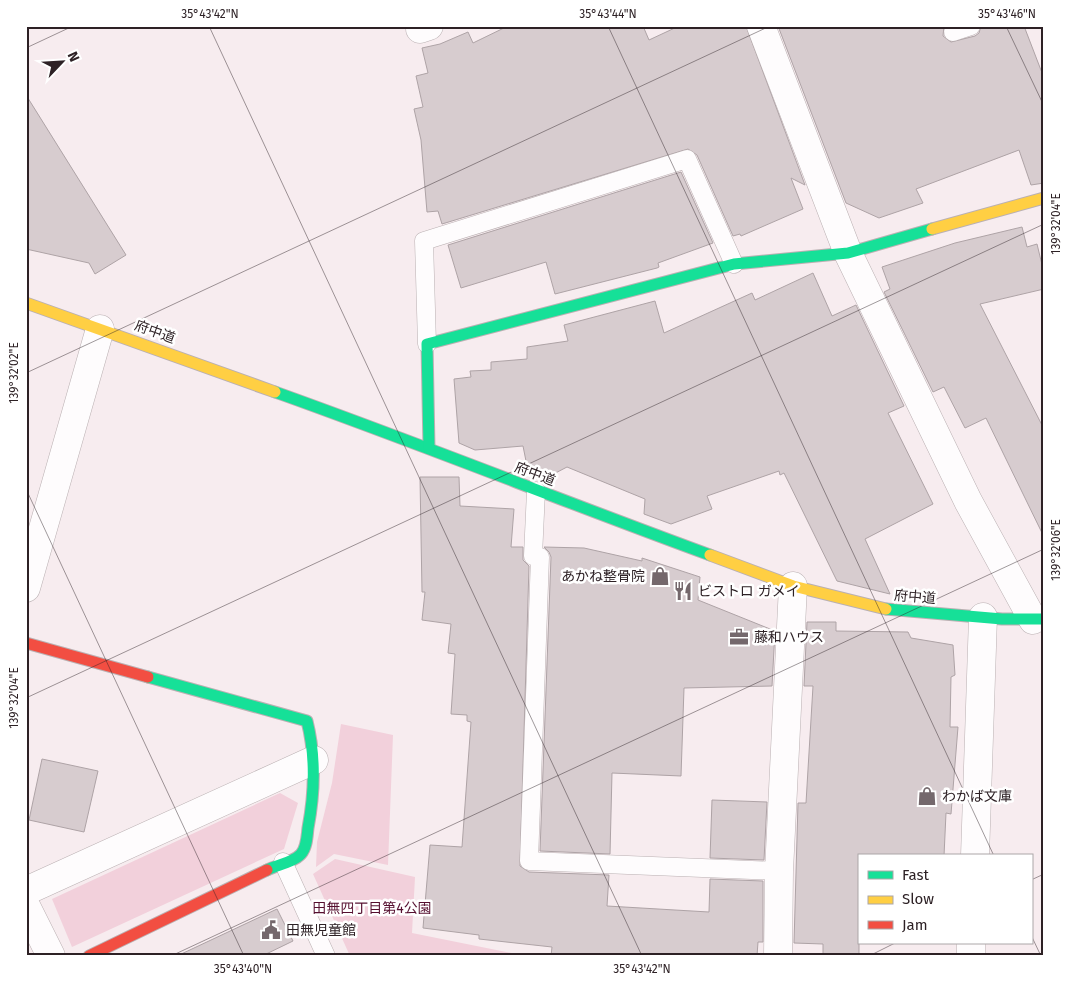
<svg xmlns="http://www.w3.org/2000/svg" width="1070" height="982" font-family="'Fira Sans','Noto Sans JP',sans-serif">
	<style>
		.green { fill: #f2d0db }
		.building { fill: #d7cccf; stroke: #aea3a6 }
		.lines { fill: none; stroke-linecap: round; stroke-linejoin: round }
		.lane-casing { stroke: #bab0b2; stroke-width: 19 }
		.street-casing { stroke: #bab0b2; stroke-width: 29 }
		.fast-casing { stroke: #bab0b2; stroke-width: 13 }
		.slow-casing { stroke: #bab0b2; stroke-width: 13 }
		.jam-casing { stroke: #bab0b2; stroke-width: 13 }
		.lane { stroke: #fefcfd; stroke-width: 18 }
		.street { stroke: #fefcfd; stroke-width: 28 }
		.fast { stroke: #16e098; stroke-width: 11 }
		.slow { stroke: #ffcf43; stroke-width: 11 }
		.jam { stroke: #f24e42; stroke-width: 11 }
		.ticks { fill: none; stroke: #2d2125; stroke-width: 1; stroke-opacity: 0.45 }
		.labels { text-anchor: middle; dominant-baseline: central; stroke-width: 5; stroke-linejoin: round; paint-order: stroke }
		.street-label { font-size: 14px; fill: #2d2125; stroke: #fff }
		.poi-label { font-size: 14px; fill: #2d2125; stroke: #fff; text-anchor: start }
		.park-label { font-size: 14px; fill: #550f2f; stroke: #fff }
		.neatline { fill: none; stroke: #2d2125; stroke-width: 2 }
		.ticks-label { font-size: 12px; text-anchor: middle; fill: #2d2125 }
	</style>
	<rect width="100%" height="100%" fill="#f7ecef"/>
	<g class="green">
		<path d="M 341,724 L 393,735 L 388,865 L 334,854 L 316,867 L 317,842 L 332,783 Z"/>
		<path d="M 280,793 L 298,803 L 284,849 L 72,947 L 52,899 Z"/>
		<path d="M 335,859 L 415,877 L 412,933 L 526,956 L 350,956 L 313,874 Z"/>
	</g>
	<g class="building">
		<path d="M 508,26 L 643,26 L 649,40 L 679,26 L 746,26 L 805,185 L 791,178 L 803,209 L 741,236 L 740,234 L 733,236 L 697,155 L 688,149 L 442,224 L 438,211 L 427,212 L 421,140 L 414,109 L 423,107 L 416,76 L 428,73 L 422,48 L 440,44 L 468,32 L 473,43 Z"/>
		<path d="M 778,26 L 944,26 L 943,36 L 951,42 L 975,36 L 979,33 L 981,26 L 1024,26 L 1044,78 L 1044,183 L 1031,185 L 1019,150 L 916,189 L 923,203 L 879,218 L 846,203 Z"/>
		<path d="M 26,95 L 126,255 L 95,274 L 89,263 L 26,249 Z"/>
		<path d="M 681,172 L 713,243 L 658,263 L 659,267 L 657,268 L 555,294 L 546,262 L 461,288 L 448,245 Z"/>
		<path d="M 1022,227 L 1027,247 L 1037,244 L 1044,273 L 1044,289 L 980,304 L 1044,429 L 1044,537 L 986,418 L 965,428 L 944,387 L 933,392 L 884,292 L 890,289 L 882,267 L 955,243 Z"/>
		<path d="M 813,273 L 832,316 L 856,305 L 904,406 L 888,413 L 933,504 L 865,539 L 890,594 L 837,581 L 784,473 L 780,475 L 779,471 L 707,496 L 712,509 L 671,524 L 644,514 L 645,499 L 567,467 L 546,478 L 528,471 L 523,446 L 475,450 L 459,443 L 454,379 L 471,377 L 470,371 L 491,370 L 491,362 L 527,359 L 527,347 L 568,341 L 564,325 L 655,301 L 664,333 L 752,293 L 755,300 Z"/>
		<path d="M 420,477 L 459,477 L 460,506 L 514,509 L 511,547 L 523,547 L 523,560 L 529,566 L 520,866 L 529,872 L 609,875 L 607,906 L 709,912 L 710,879 L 763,881 L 763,942 L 758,942 L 757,956 L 686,954 L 686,956 L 551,956 L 552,947 L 479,939 L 479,935 L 423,928 L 430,845 L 462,847 L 471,722 L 467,721 L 467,715 L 451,714 L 455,654 L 448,653 L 451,624 L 422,620 L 425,592 L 422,592 Z"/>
		<path d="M 544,547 L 584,548 L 642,561 L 642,558 L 700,577 L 698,600 L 775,631 L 772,686 L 684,688 L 681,776 L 612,773 L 610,854 L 540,851 L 551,557 L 549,552 Z"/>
		<path d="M 807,622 L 836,622 L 836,631 L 908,632 L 911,638 L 953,645 L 955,675 L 951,677 L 950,727 L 958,727 L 951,814 L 946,813 L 944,856 L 859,856 L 859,956 L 823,956 L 823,944 L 794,943 L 798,803 L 806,803 L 813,686 L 804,686 Z"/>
		<path d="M 42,759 L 98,771 L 84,832 L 29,820 Z"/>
		<path d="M 712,800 L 767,802 L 764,860 L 710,858 Z"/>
		<path d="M 277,909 L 293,941 L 262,956 L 177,956 Z"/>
	</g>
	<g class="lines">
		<g class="lane-casing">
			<g id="lane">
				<path d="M 953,32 L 971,26"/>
				<path d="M 427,344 L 424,241 L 687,159 L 734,264"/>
				<path d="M 536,491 L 533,556 L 540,557 L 529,861 L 779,871"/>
				<path d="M 283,862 L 326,956"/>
			</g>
		</g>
		<g class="street-casing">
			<g id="street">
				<path d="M 420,26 L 420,29 L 429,26"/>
				<path d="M 761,26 L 848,253 L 968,501 L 1033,620"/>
				<path d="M 26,588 L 100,329"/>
				<path d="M 975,856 L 983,617"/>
				<path d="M 26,891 L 314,760"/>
				<path d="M 26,906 L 51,956"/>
				<path d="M 778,956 L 779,871 L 793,586"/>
				<path d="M 971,956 L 971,943"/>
			</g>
		</g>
		<g class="fast-casing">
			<g id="fast">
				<path d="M 275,392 C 421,444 565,502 710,555"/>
				<path d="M 429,448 L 427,344 L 734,264 L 848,253 L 932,229"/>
				<path d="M 886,609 L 1002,619 L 1044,619"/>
				<path d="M 148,677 L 307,721 C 316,757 315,791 308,828 C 307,836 307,847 301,854 C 294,862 277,865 267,870"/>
			</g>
		</g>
		<g class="slow-casing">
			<g id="slow">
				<path d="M 932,229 L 1044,198"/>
				<path d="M 26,303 L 275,392"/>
				<path d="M 710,555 L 793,586 L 886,609"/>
			</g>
		</g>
		<g class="jam-casing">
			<g id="jam">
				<path d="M 26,643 L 148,677"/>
				<path d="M 89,956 L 267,870"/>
			</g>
		</g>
		<use href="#lane" class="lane"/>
		<use href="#street" class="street"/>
		<use href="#fast" class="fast"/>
		<use href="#slow" class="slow"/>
		<use href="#jam" class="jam"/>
	</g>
	<path class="ticks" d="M 209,26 L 642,956M 608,26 L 994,856M 1006,26 L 1044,106M 26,48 L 73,26M 26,373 L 770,26M 26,489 L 244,956M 26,698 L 1044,224M 1031,880 L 1044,874M 1031,935 L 1041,956M 171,956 L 1044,549M 869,956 L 895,943"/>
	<defs>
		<g id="shop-bare" transform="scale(1.5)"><path d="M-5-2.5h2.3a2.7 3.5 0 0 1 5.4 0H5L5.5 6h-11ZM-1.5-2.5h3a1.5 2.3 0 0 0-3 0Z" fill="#74686c" stroke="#fff" stroke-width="2.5" paint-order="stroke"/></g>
		<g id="restaurant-bare" transform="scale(1.5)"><path d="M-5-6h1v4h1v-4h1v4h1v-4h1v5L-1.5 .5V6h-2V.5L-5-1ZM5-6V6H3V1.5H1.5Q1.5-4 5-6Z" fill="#74686c" stroke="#fff" stroke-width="2.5" paint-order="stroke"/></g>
		<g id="office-bare" transform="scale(1.5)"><path d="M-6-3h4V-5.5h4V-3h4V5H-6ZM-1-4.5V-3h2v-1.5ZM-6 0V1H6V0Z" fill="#74686c" stroke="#fff" stroke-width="2.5" paint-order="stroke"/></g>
		<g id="civic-bare" transform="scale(1.5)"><path d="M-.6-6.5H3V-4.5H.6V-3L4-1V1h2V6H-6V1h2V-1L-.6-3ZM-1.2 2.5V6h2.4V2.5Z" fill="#74686c" stroke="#fff" stroke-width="2.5" paint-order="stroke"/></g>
	</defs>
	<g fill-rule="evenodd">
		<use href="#shop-bare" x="660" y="576"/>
		<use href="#restaurant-bare" x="683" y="591"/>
		<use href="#office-bare" x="739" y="637"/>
		<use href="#shop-bare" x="927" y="796"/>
		<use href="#civic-bare" x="271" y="930"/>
	</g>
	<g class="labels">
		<g class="street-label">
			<text transform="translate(155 332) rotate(20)">府中道</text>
			<text transform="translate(535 474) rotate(21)">府中道</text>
			<text transform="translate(915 597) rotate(5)">府中道</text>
		</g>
		<g class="poi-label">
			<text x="645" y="576" text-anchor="end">あかね整骨院</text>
			<text x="698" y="591">ビストロ ガメイ</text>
			<text x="754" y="637">藤和ハウス</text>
			<text x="942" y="796">わかば文庫</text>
			<text x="286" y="930">田無児童館</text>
		</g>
		<g class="park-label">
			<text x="372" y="908">田無四丁目第4公園</text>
		</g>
	</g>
	<rect width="1070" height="982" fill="none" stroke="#ffffff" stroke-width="55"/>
	<rect x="858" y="854" width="175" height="90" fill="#ffffff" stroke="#aba6a8"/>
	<rect x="868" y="871" width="25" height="8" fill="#16e098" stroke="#aba6a8"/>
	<text x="902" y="880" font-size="15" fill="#2d2125">Fast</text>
	<rect x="868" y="896" width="25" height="8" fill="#ffcf43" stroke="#aba6a8"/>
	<text x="902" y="904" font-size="15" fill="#2d2125">Slow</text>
	<rect x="868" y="921" width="25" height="8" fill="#f24e42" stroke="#aba6a8"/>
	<text x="902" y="930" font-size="15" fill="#2d2125">Jam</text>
	<g transform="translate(62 62) rotate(65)" stroke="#ffffff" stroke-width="4" paint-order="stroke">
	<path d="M0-4L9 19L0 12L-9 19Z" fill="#2d2125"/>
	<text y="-8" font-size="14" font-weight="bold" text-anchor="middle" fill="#2d2125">N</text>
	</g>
	<rect x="28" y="28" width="1014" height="926" class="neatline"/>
	<g class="ticks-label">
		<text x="210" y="18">35°43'42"N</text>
		<text x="608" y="18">35°43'44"N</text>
		<text x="1007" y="18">35°43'46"N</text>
		<text transform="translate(1056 224) rotate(-90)" y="4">139°32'04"E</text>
		<text transform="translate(14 373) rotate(-90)" y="4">139°32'02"E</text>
		<text transform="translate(1056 550) rotate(-90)" y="4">139°32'06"E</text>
		<text transform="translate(14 698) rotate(-90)" y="4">139°32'04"E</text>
		<text x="243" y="973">35°43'40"N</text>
		<text x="642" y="973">35°43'42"N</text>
	</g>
</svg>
